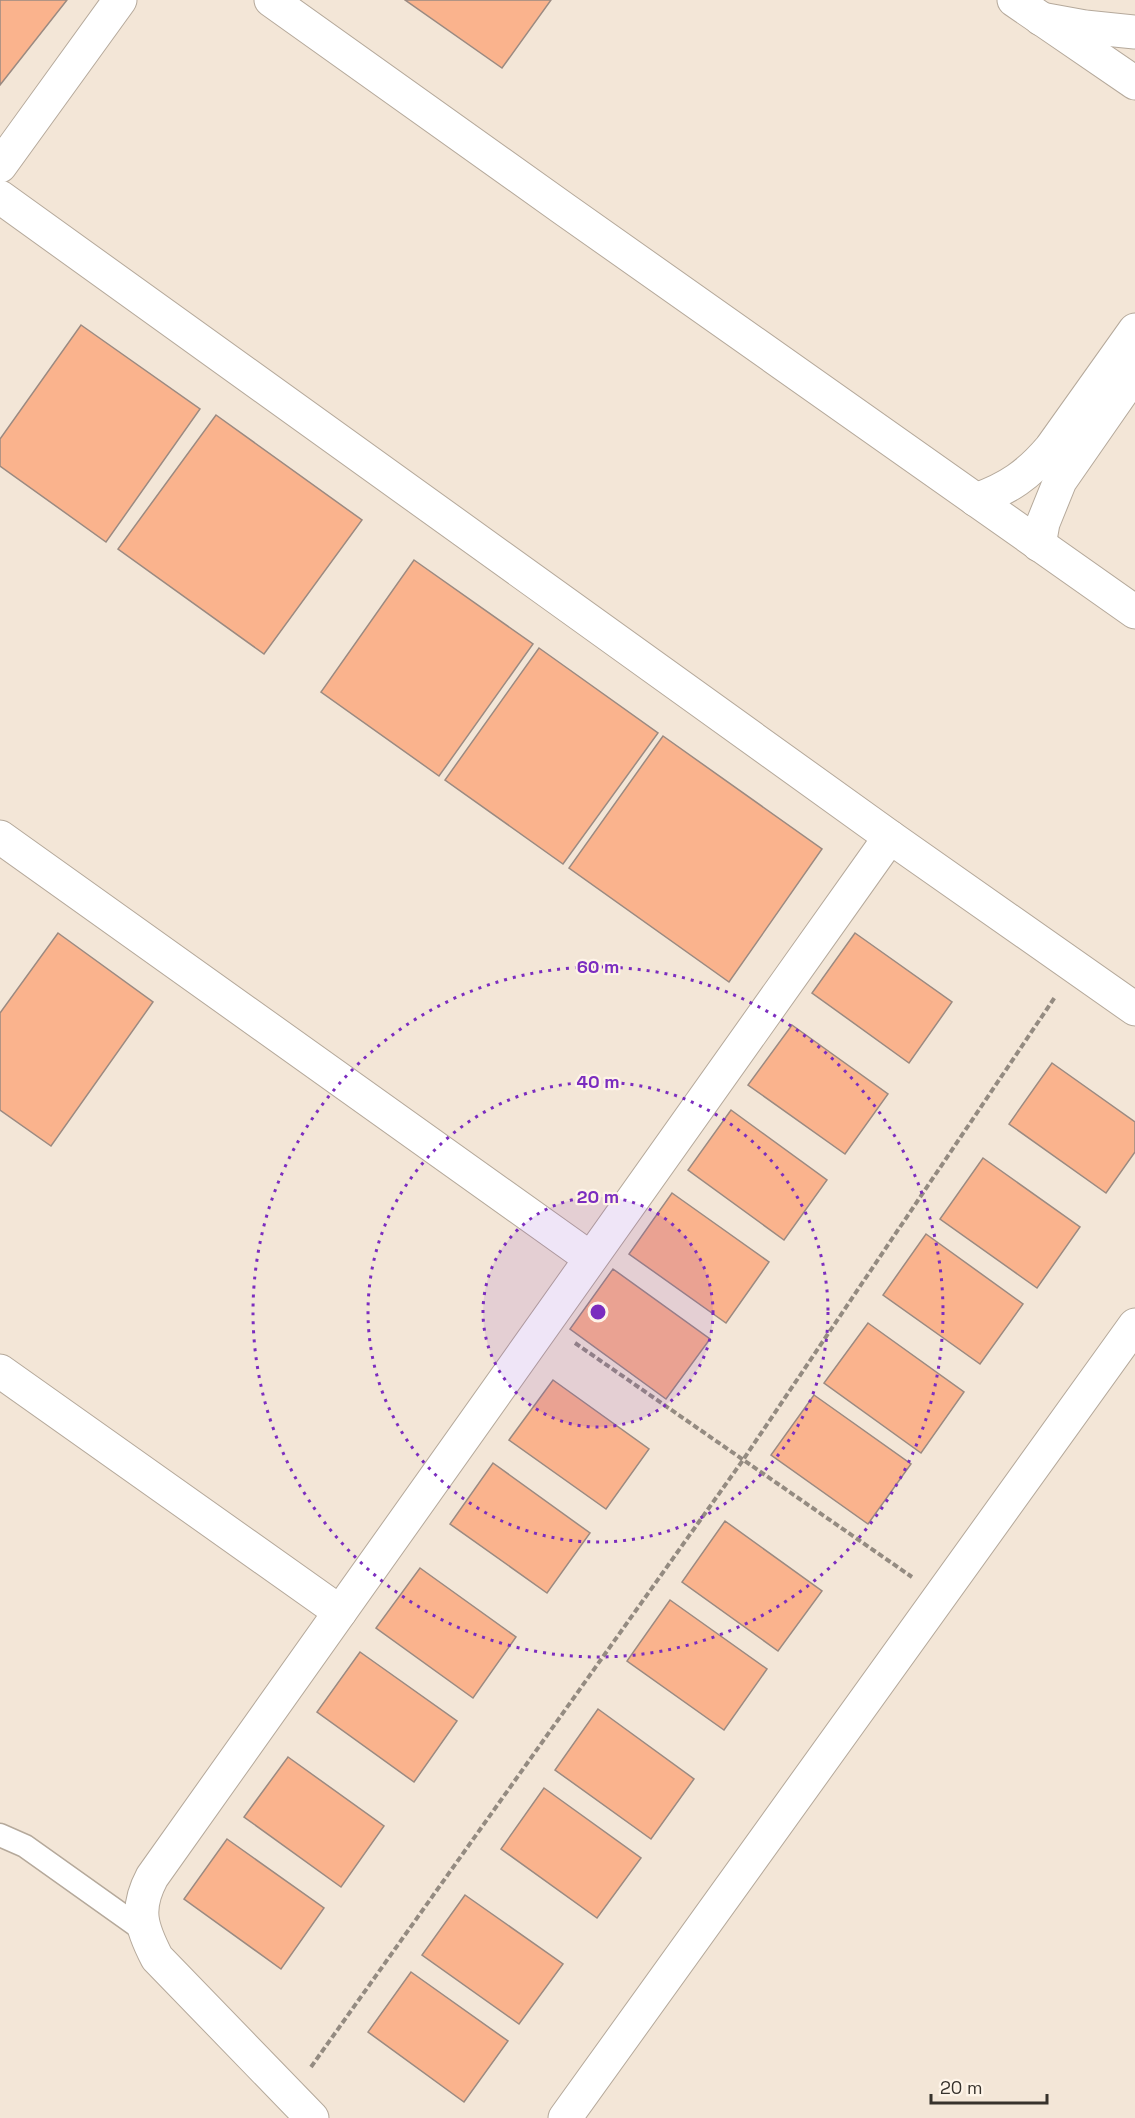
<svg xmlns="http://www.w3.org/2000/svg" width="1135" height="2118" font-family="'Space Grotesk',sans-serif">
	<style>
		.building { fill: #fab38d; stroke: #9b8a81; stroke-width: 1.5 }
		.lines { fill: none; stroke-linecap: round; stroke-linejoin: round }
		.service-casing { stroke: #b5a99b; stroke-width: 25 }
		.minor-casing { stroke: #b5a99b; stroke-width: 35 }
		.secondary-casing { stroke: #b5a99b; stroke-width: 35 }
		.path { stroke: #948b81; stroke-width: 4; stroke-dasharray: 6 3; stroke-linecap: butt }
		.service { stroke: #fff; stroke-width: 22 }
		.minor { stroke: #fff; stroke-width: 33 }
		.secondary { stroke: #fff; stroke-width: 33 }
		.ring { fill: none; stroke: #7b2cbf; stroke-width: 3; stroke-dasharray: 3 6 }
		.centre { fill: #7b2cbf; stroke: #fef4e8; stroke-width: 3 }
		.ring-label { font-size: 18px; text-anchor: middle; font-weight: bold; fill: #7b2cbf; stroke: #fef4e8; stroke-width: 4.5; stroke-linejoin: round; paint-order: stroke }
	</style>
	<rect width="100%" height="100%" fill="#f3e6d7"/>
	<g class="building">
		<path d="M 0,0 L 67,0 L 0,85 Z"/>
		<path d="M 405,0 L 551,0 L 502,68 Z"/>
		<path d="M 81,325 L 200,409 L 106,542 L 0,466 L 0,439 Z"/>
		<path d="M 216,415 L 362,520 L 264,654 L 118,549 Z"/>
		<path d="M 414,560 L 533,644 L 439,776 L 321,692 Z"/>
		<path d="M 539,648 L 658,733 L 563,864 L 445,780 Z"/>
		<path d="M 663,736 L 822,849 L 729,982 L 569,868 Z"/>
		<path d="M 58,933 L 153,1002 L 51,1146 L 0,1110 L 0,1013 Z"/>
		<path d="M 855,933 L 952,1002 L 909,1063 L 812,993 Z"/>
		<path d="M 792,1025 L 888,1094 L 845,1154 L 748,1085 Z"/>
		<path d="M 1052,1063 L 1135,1122 L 1135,1152 L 1106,1193 L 1009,1124 Z"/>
		<path d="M 731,1110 L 827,1180 L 784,1240 L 688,1170 Z"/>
		<path d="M 983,1158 L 1080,1227 L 1037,1288 L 940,1219 Z"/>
		<path d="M 672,1193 L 769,1262 L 726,1323 L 629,1254 Z"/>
		<path d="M 926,1234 L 1023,1304 L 980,1364 L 883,1295 Z"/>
		<path d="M 613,1269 L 710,1339 L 666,1399 L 570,1329 Z"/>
		<path d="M 868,1323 L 964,1392 L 921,1453 L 824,1383 Z"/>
		<path d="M 553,1380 L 649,1449 L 606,1509 L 509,1440 Z"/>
		<path d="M 814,1395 L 911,1464 L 868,1524 L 771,1455 Z"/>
		<path d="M 493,1463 L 590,1533 L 547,1593 L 450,1524 Z"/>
		<path d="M 725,1521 L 822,1591 L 778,1651 L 682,1582 Z"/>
		<path d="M 420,1568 L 516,1637 L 473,1698 L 376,1628 Z"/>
		<path d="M 670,1600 L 767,1669 L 724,1730 L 627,1661 Z"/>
		<path d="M 360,1652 L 457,1721 L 414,1782 L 317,1712 Z"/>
		<path d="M 598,1709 L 694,1779 L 651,1839 L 555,1770 Z"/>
		<path d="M 288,1757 L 384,1826 L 341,1887 L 244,1817 Z"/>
		<path d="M 544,1788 L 641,1858 L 597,1918 L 501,1849 Z"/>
		<path d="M 227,1839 L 324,1908 L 281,1969 L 184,1899 Z"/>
		<path d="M 465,1895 L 563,1964 L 519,2024 L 422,1955 Z"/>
		<path d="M 411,1972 L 508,2041 L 464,2102 L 368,2032 Z"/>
	</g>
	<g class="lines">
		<g class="service-casing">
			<path id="service" d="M 0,1835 L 25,1846 L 143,1930"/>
		</g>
		<g class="minor-casing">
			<g id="minor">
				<path d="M 271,0 L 564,209 L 1135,612"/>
				<path d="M 1014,0 L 1135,83"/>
				<path d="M 0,166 L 120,0"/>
				<path d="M 0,197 L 890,837 L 1135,1009"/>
				<path d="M 976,500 C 1009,488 1028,475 1051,448 L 1135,330"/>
				<path d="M 1039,545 L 1043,523 L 1060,481 L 1135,373"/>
				<path d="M 0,837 L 590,1258"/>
				<path d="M 0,1371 L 340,1612"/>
				<path d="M 312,2118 L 157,1958 C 141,1927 135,1909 152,1877 L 890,837"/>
				<path d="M 565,2118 L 1135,1325"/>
			</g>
		</g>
		<g class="secondary-casing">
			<path id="secondary" d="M 1041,19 L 1085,27 L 1135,32"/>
		</g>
		<g class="path">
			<path d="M 575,1343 L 912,1577"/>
			<path d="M 311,2067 L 743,1460 L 1055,997"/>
		</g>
		<use href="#service" class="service"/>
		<use href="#minor" class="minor"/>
		<use href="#secondary" class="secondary"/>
	</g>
	<circle cx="598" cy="1312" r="115" fill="#7b2cbf" fill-opacity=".12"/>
	<g class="ring">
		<circle cx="598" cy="1312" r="115"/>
		<circle cx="598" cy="1312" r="230"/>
		<circle cx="598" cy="1312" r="345"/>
	</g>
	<circle cx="598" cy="1312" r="9" class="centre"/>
	<g class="ring-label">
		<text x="598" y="973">60 m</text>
		<text x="598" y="1088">40 m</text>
		<text x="598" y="1203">20 m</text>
	</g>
	<path d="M931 2094v9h116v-9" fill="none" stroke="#37322c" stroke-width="3"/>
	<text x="940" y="2094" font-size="18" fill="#37322c" stroke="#fef4e8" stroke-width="4.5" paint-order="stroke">20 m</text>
</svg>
